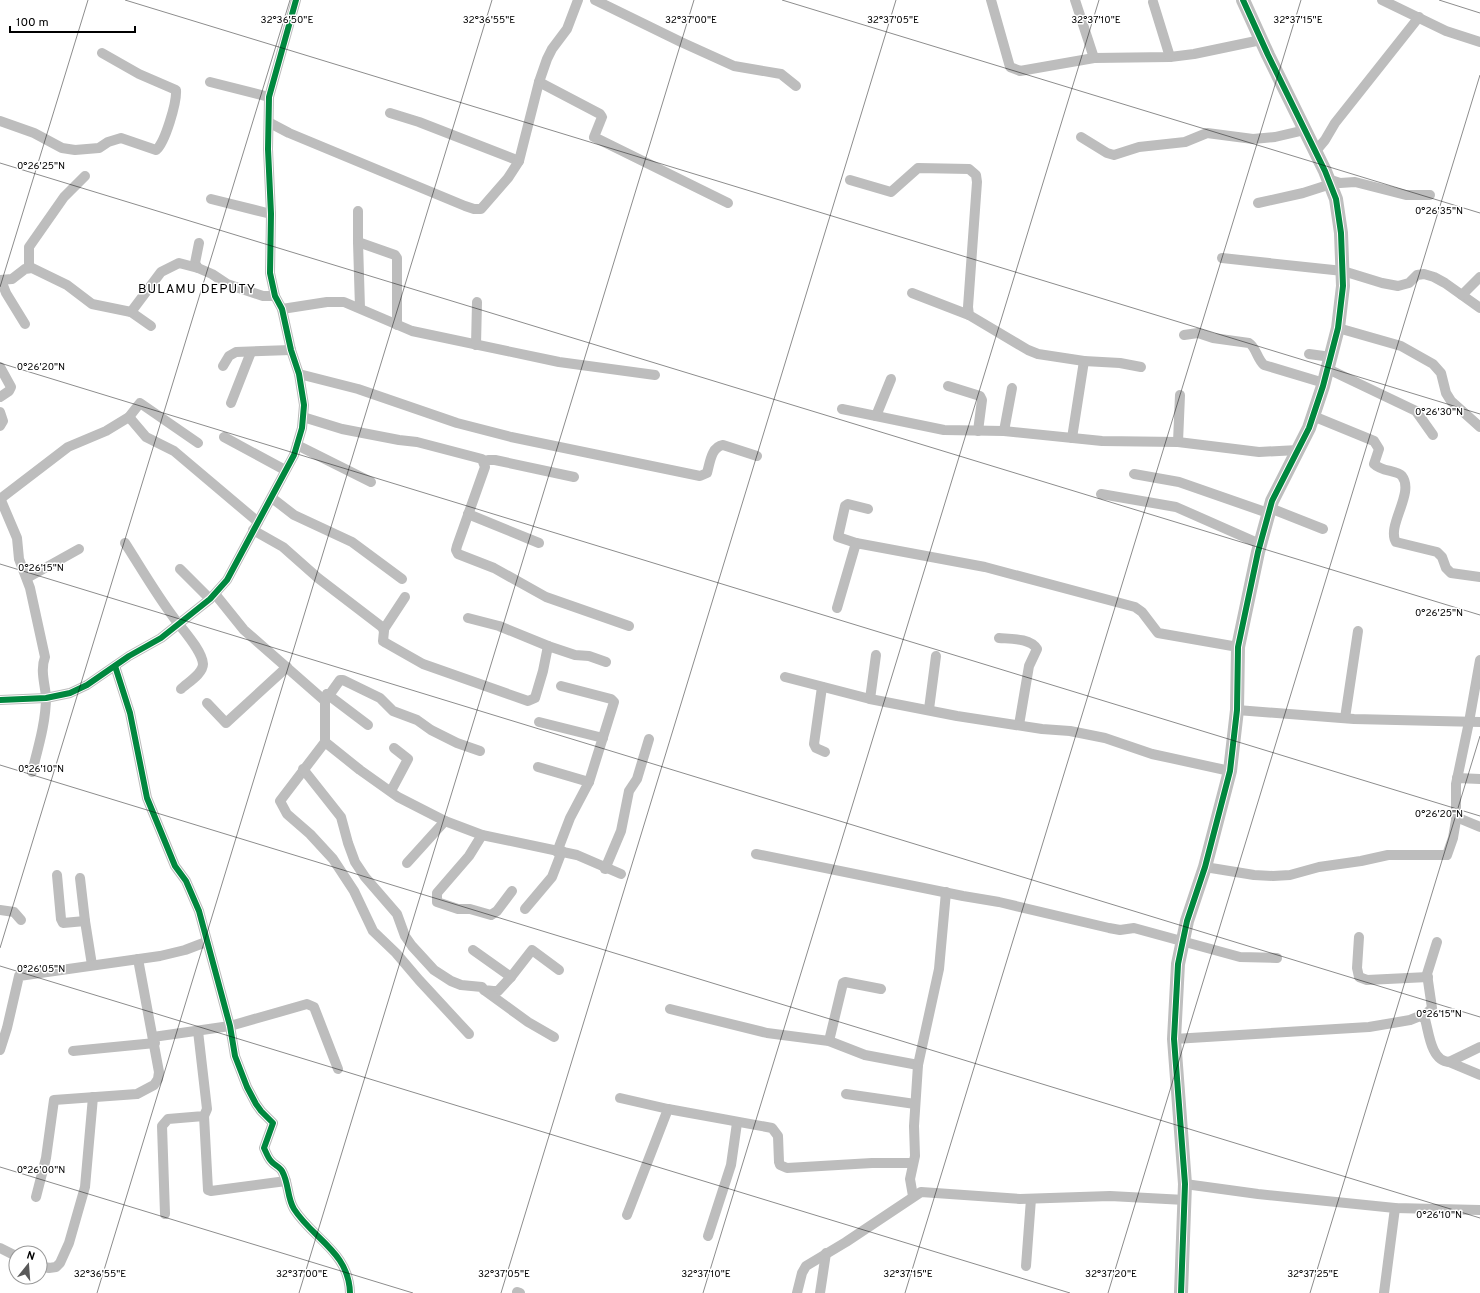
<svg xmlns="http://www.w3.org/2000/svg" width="1480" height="1293" font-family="Overpass,sans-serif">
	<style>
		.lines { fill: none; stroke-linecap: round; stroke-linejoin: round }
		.street { stroke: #bdbdbd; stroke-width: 10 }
		.secondary { stroke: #bfbfbf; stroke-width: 14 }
		.cycleway-casing { stroke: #fff; stroke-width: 8 }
		.cycleway { stroke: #00873e; stroke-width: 6 }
		.ticks { fill: none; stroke: #000; stroke-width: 1; stroke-opacity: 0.45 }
		.labels { text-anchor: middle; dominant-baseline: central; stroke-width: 3; stroke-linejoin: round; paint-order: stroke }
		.quarter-label { font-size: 13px; letter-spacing: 1px; fill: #000; stroke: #fff }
		.ticks-label { font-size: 10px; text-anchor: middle; fill: #000; stroke: #fff; stroke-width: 3; stroke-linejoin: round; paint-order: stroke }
	</style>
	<rect width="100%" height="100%" fill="#fff"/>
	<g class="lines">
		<g class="street">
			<path d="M 595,0 L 681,42 L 734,66 L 781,74 L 796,86"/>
			<path d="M 991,0 L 1010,67 L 1020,71 L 1094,58 L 1170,57 L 1194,54 L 1261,40"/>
			<path d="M 1075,0 L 1094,58"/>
			<path d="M 1382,0 L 1446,31 L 1480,42"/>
			<path d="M 1153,2 L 1170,57"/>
			<path d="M 210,82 L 269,97"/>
			<path d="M 539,82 L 600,114 L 602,117 L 594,137 L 728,203"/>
			<path d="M 390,113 L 419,122 L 519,161"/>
			<path d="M 0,121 L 34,133 L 62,148 L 75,150 L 99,148 L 108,142 L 121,138 L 156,150 C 165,143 177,102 176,90 L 139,74 L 102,53"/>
			<path d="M 270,123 L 289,133 L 465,206 L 474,209 L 481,209 L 508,178 L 519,161 L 539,82 L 547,59 L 552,49 L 567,29 L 578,0"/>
			<path d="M 1081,137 L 1107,153 L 1114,155 L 1139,147 L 1185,142 L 1207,133 L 1253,139 L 1275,137 L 1305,130"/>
			<path d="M 1315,152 L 1325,140 L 1335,123 L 1419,17"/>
			<path d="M 1328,179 L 1340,183 L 1355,182 L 1406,195 L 1430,195"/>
			<path d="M 850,180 L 891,192 L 918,168 L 969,169 L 976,175 L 977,182 L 968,307 L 969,315 L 1028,350 L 1038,354 L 1084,361 L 1072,438"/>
			<path d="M 211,199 L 271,214"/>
			<path d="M 1258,203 L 1303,193 L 1331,184"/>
			<path d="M 358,211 L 358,242 L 395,255 L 397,258 L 397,325"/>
			<path d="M 358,242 L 360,308"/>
			<path d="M 199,243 L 195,263 L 198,268 L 212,274 L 227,284 L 263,296 L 275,296"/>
			<path d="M 1222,258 L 1343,271 L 1382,283 L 1398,286 L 1409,283 L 1417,275 L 1424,274 L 1434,277 L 1445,283 L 1480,308"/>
			<path d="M 29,267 L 29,247 L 64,197 L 85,176"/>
			<path d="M 0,280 L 12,279 L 25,269 L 32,268 L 67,285 L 92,304 L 131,312 L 151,326"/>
			<path d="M 1,280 L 6,293 L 25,324"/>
			<path d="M 912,293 L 969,315"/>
			<path d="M 1462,295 L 1480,277"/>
			<path d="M 282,309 L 327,302 L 344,302 L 412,331 L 559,362 L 655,375"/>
			<path d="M 131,312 L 161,272 L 179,263 L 198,268"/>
			<path d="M 1338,328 L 1401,346 L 1433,364 L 1441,373 L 1446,393 L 1451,401 L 1480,427"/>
			<path d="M 1184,335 L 1198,333 L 1213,338 L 1249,343 C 1256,347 1257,359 1264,365 L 1324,383"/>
			<path d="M 476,345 L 477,302"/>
			<path d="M 1309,354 L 1331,357"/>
			<path d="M 1084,361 L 1120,363 L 1141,367"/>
			<path d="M 223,366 L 229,356 L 236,352 L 291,350"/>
			<path d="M 0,367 L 11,387 L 9,391 L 0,397"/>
			<path d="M 1328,369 L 1416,411 L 1433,435"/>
			<path d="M 299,374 L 358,389 L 457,423 L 511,437 L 700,476 L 707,473 C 710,463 711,447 723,445 L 757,456"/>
			<path d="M 948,386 L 980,396 L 982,400 L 978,431"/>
			<path d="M 231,403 L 251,352"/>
			<path d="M 842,409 L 944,430 L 1004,431 L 1102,441 L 1178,442 L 1259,452 L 1298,450"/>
			<path d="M 0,412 L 3,421 L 0,426"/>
			<path d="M 876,416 L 891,379"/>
			<path d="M 1313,416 L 1374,441 L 1379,449 L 1374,464 C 1382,472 1397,470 1402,476 C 1415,493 1386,526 1396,542 L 1437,552 L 1442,557 L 1446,568 L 1451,573 L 1480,577"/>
			<path d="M 129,417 L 146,437 L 174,451 L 258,522"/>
			<path d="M 303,417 L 342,429 L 399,440 L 417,442 L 482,459 L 485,467 L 457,546 L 456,550 L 458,554 L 494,568 L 546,597 L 629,626"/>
			<path d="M 1004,431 L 1012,388"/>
			<path d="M 224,437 L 285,470"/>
			<path d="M 1178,442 L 1180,395"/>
			<path d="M 297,445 L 371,482"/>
			<path d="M 484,462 L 488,460 L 495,460 L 574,477"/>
			<path d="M 1134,474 L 1179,482 L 1268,513"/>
			<path d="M 1101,494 L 1176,507 L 1260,544"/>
			<path d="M 0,498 L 17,538 L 19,559 L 30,588 L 45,657 C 40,670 45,684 46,697 C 46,722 38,748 32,772"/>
			<path d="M 272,498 L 294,515 L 352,542 L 402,579"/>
			<path d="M 0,499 L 68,447 L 106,431 L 129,417 L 140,403 L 198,443"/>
			<path d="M 1270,508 L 1323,529"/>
			<path d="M 468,514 L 539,543"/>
			<path d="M 253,530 L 283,547 L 318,578 L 382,627 L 384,631 L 383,641 L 386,643 L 423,664 L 528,701 L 535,698 L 543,671 L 548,646 L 575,655 L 589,656 L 606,662"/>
			<path d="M 125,543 C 141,568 156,594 174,618 C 182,629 202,650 203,664 C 203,674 187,683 181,689"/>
			<path d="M 856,543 L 838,537 L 845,506 L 848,504 L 868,509"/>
			<path d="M 180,569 L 210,599"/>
			<path d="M 27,578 L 79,549"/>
			<path d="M 215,594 L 244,630 L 325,701"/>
			<path d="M 837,608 L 856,543 L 985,567 L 1135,607 L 1142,612 L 1158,633 L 1238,647"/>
			<path d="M 468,618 L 499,626 L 548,646"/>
			<path d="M 384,629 L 405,597"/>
			<path d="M 999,638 C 1011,639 1030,638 1037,649 L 1029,666 L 1019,725"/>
			<path d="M 115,666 L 130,713 L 147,798 L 175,866 L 186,881 L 199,911 L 230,1026 L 235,1056 L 247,1087 L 256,1104 L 261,1111 L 273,1123 L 264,1148 C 266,1152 268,1158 271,1161 C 274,1165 280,1167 282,1171 C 289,1183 287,1198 294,1209 C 313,1239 349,1252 350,1293"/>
			<path d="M 785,677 L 870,699 L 957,716 L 1042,729 L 1070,731 L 1105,738 L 1152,754 L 1230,771"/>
			<path d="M 561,686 L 611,699 L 614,702 L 589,782"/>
			<path d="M 822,687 L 814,744 L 816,748 L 825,752"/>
			<path d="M 327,694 L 368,725"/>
			<path d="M 870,699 L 876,655"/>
			<path d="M 0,700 L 46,698 L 70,693 L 87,685 L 129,656 L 161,638 L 210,599 L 227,580 L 294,455 L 302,428 L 304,405 L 299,374 L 291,350 L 282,309 L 275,296 L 270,273 L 271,214 L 268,149 L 269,97 L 296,0"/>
			<path d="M 207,703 L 226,723 L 287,667"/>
			<path d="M 929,709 L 936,656"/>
			<path d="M 1237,710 L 1354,719 L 1480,722"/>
			<path d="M 1345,718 L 1358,631"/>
			<path d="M 539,722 L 603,738"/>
			<path d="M 325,742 L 280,801 L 287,814 L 310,834 L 333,859 L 354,891 L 373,931 L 396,953 L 419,980 L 469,1034"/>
			<path d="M 480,751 L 457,743 L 431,730 L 417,720 L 393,711 L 380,698 L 343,680 L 340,680 L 330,694 L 327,694 L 325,701 L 325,742 L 360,770 L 398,797 L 445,821 L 482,835 L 577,855 L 621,874"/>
			<path d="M 538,767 L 589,782 L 570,818 L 557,852"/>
			<path d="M 303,769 L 341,817 L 348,843 L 355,862 L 365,877 L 397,914 L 405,936 L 412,946 L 434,970 L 451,981 L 461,985 L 482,987 L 484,990 L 493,991 L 498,991 L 511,977 L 532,950 L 559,970"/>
			<path d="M 1457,778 L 1480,779"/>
			<path d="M 391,791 L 408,759 L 394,748"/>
			<path d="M 1456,817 L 1480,827"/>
			<path d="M 482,835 L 469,856 L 437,893 L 437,902 L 458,909 L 470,909 L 491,915 L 497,911 L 512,891"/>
			<path d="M 756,854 L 963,896 L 999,902 L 1109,928 L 1120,930 L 1134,928 L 1240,957 L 1277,958"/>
			<path d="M 407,863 L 445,821"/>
			<path d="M 1205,867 L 1254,875 L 1273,876 L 1290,875 L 1319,867 L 1361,861 L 1388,855 L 1447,855 L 1453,838 L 1456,820 L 1456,784 L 1469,722 L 1480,660"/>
			<path d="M 605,869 L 621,831 L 629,791 L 637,779 L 649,739"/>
			<path d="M 57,875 L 61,919 L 63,923 L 85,921"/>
			<path d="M 80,878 L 85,921 L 92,965"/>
			<path d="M 525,909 L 552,877 L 562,851"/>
			<path d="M 0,910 L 14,912 L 21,920"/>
			<path d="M 1359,937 L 1357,968 L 1359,977 L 1367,980 L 1428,977"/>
			<path d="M 473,950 L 511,977"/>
			<path d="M 484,990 L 528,1022 L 554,1037"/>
			<path d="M 670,1009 L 767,1033 L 829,1041 L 865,1055 L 918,1065"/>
			<path d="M 1423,1017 L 1432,1008 L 1427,974 L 1437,942"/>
			<path d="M 153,1037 L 230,1026 L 307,1004 L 314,1007 L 338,1069"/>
			<path d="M 1174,1039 L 1369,1027 L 1410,1020 L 1420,1016 L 1425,1019 C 1429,1033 1431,1061 1449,1062 L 1480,1047"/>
			<path d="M 829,1041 L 843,983 L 845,982 L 881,989"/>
			<path d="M 0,1050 L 7,1028 L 19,976 L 160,956 L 185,950 L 206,942"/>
			<path d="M 73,1051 L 155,1043"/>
			<path d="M 1449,1062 L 1480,1075"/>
			<path d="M 846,1094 L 915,1104"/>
			<path d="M 620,1098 L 668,1109"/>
			<path d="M 204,1116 L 208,1190 L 211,1191 L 286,1181"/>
			<path d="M 1185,1184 L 1258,1194 L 1395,1208 L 1480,1210"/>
			<path d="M 913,1196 L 910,1179 L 915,1156 L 914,1126 L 918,1065 L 939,969 L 946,892"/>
			<path d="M 36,1197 L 46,1158 L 54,1100 L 137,1094 L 154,1085 L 158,1079 L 159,1072 L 138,959"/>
			<path d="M 165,1214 L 162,1126 L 168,1119 L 204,1116 L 207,1109 L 198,1031"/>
			<path d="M 627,1215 L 668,1109 L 772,1128 L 778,1136 L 779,1162 L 780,1165 L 787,1168 L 872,1163 L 913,1163"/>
			<path d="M 708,1236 L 731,1165 L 737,1123"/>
			<path d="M 0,1248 L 16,1256"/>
			<path d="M 40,1266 L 49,1268 L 56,1267 L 60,1263 L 69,1243 L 85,1187 L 93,1097"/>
			<path d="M 1026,1266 L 1031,1199"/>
			<path d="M 517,1292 L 520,1293"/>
			<path d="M 797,1293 L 802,1273 L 806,1266 L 846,1242 L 921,1192 L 1020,1199 L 1110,1196 L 1185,1200"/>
			<path d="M 820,1293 L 826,1253"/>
			<path d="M 1384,1293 L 1395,1208"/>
		</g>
		<path class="secondary" d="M 1181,1293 L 1185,1184 L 1174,1039 L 1178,964 L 1187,921 L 1205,867 L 1230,771 L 1237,710 L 1238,647 L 1258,552 L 1272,501 L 1309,428 L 1323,386 L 1338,328 L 1343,286 L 1341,233 L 1336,199 L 1325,171 L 1268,55 L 1243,0"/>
		<g class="cycleway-casing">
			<g id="cycleway">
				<path d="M 115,666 L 130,713 L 147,798 L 175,866 L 186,881 L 199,911 L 230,1026 L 235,1056 L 247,1087 L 256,1104 L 261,1111 L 273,1123 L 264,1148 C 266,1152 268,1158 271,1161 C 274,1165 280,1167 282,1171 C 289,1183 287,1198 294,1209 C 313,1239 349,1252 350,1293"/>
				<path d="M 0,700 L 46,698 L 70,693 L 87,685 L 129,656 L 161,638 L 210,599 L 227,580 L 294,455 L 302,428 L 304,405 L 299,374 L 291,350 L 282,309 L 275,296 L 270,273 L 271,214 L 268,149 L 269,97 L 296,0"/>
				<path d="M 1181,1293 L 1185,1184 L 1174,1039 L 1178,964 L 1187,921 L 1205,867 L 1230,771 L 1237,710 L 1238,647 L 1258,552 L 1272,501 L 1309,428 L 1323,386 L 1338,328 L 1343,286 L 1341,233 L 1336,199 L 1325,171 L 1268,55 L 1243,0"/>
			</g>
		</g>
		<use href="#cycleway" class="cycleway"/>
	</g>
	<path class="ticks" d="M 125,0 L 1480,414M 782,0 L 1480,213M 1439,0 L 1480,13M 0,163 L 1480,615M 0,287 L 88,0M 0,363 L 1480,816M 0,564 L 1480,1017M 0,765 L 1480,1218M 0,948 L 290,0M 0,966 L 1070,1293M 0,1167 L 413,1293M 97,1293 L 492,0M 299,1293 L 694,0M 501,1293 L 896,0M 703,1293 L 1099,0M 905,1293 L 1301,0M 1108,1293 L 1480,75M 1310,1293 L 1480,736"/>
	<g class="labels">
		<g class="quarter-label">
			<text x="197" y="290">BULAMU DEPUTY</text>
		</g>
	</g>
	<g class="ticks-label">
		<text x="287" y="23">32°36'50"E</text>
		<text x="489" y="23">32°36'55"E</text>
		<text x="691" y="23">32°37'00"E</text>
		<text x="893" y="23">32°37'05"E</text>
		<text x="1096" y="23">32°37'10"E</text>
		<text x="1298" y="23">32°37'15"E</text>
		<text x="41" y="169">0°26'25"N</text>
		<text x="1439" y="214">0°26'35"N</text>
		<text x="41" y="370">0°26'20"N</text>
		<text x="1439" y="415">0°26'30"N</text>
		<text x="41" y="571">0°26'15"N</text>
		<text x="1439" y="616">0°26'25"N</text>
		<text x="41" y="772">0°26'10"N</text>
		<text x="1439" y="817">0°26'20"N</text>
		<text x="41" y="972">0°26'05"N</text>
		<text x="1439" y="1017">0°26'15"N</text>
		<text x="41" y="1173">0°26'00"N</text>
		<text x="1439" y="1218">0°26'10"N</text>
		<text x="100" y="1277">32°36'55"E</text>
		<text x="302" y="1277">32°37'00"E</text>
		<text x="504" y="1277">32°37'05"E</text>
		<text x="706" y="1277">32°37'10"E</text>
		<text x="908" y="1277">32°37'15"E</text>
		<text x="1111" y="1277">32°37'20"E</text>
		<text x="1313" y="1277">32°37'25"E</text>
	</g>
	<g transform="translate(28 1265) rotate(17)"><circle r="19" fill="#ffffff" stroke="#999999"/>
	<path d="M0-3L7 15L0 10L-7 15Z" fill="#595959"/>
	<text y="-6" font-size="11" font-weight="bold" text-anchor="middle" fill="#000000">N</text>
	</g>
	<path d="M10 26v6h125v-6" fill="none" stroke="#000000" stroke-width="2"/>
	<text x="16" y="26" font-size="12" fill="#000000" stroke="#ffffff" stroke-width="3" paint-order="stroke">100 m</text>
</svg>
